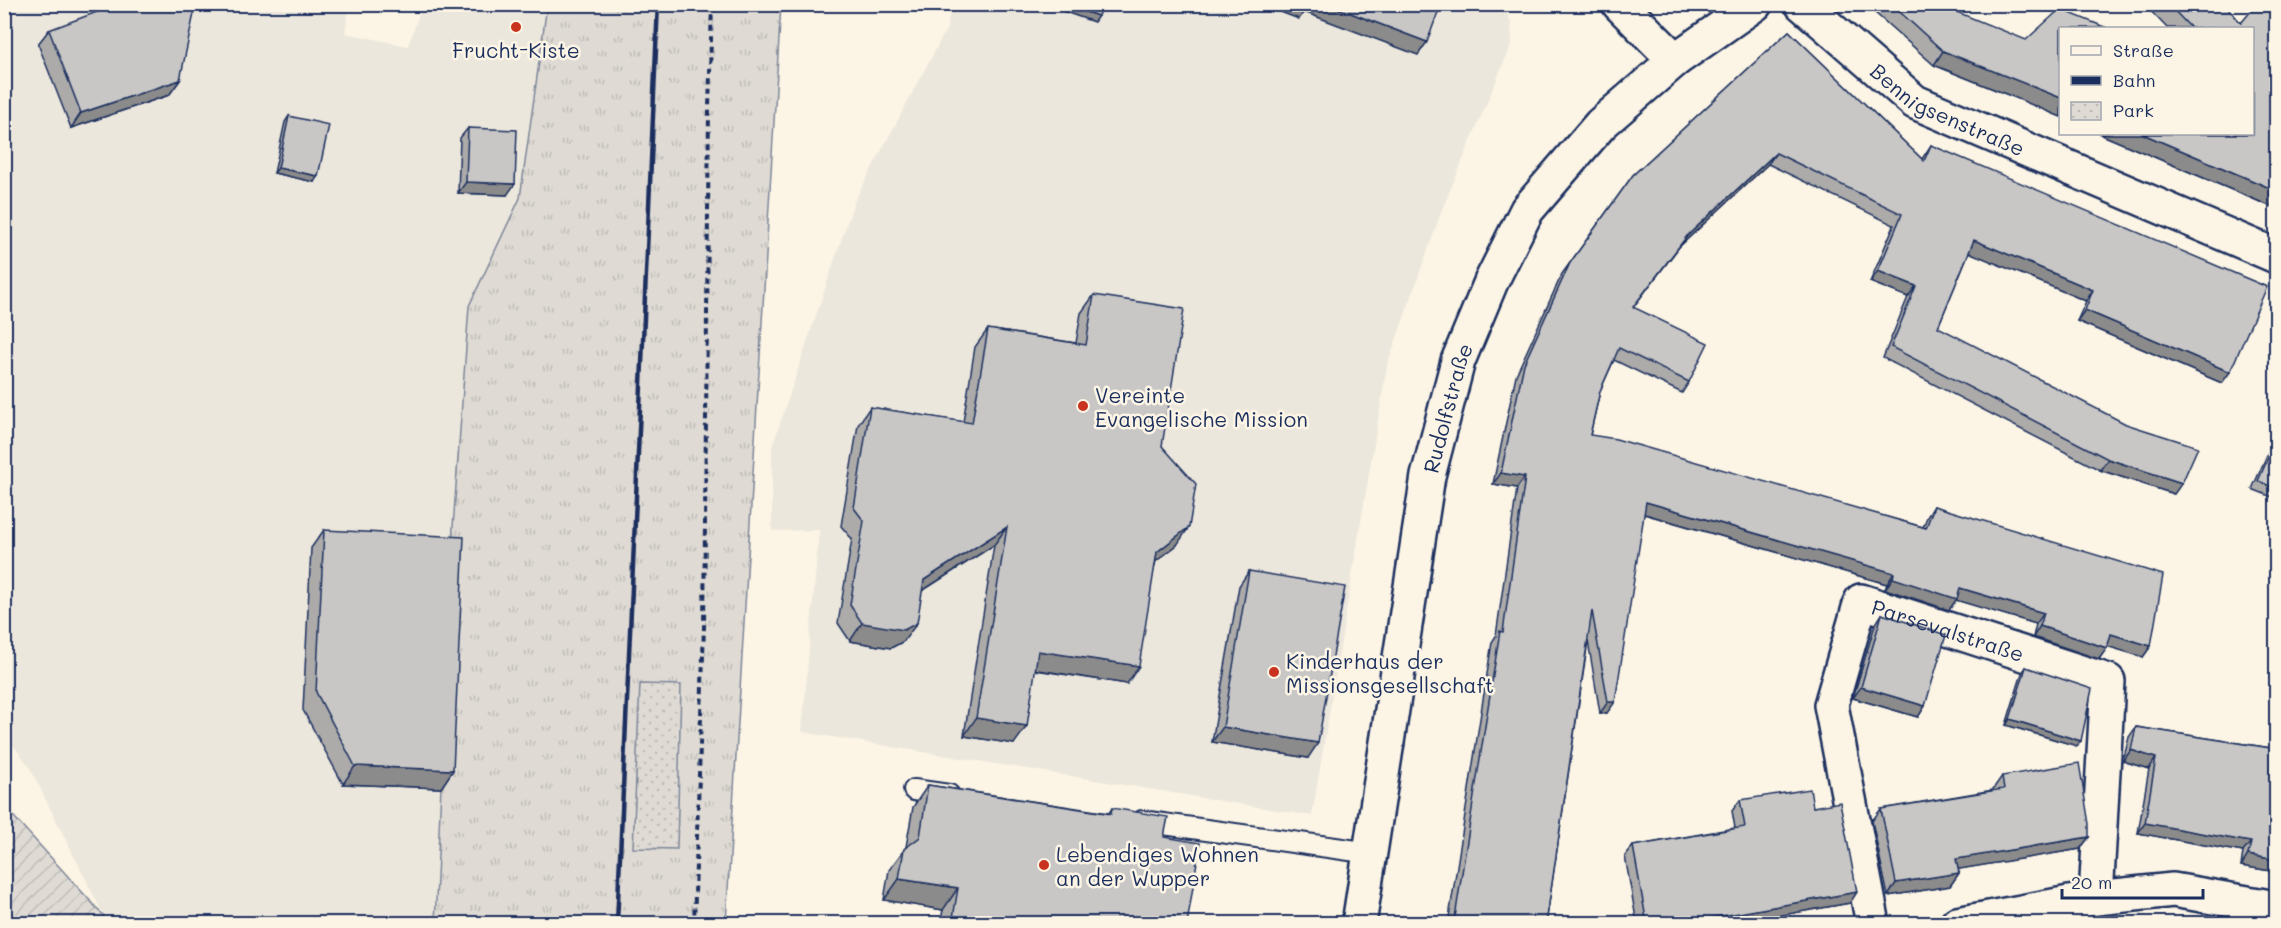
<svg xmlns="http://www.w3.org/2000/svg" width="2281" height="928" font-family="Mali,sans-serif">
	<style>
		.built { fill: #ece7dc }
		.grass { fill: url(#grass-tufts); stroke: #7d8599; stroke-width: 1.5 }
		.park { fill: url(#park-dots); stroke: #7d8599; stroke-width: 1.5 }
		.garden { fill: url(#garden-furrows); stroke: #7d8599; stroke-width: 1.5 }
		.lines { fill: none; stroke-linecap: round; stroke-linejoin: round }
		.lane-casing { stroke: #1b2f5e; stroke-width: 24 }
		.street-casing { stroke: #1b2f5e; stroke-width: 38 }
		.secondary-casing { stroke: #1b2f5e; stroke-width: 38 }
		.path { stroke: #1b2f5e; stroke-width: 4; stroke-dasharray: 6 4.5; stroke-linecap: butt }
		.lane { stroke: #fcf5e5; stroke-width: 20 }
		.street { stroke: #fcf5e5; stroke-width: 33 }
		.secondary { stroke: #fcf5e5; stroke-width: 33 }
		.rail { stroke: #1b2f5e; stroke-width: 4.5 }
		.wall { fill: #acabaa; stroke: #1b2f5e; stroke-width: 1.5 }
		.shaded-wall { fill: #8c8b8b; stroke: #1b2f5e; stroke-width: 1.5 }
		.building { fill: #c8c7c6; stroke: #1b2f5e; stroke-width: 1.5 }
		.poi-dot { fill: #c8321e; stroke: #fcf5e5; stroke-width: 2 }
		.labels { text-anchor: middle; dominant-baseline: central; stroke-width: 5; stroke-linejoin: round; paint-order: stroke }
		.poi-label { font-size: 21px; fill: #1b2f5e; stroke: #fcf5e5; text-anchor: start }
		.street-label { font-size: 21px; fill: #1b2f5e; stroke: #fcf5e5 }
	</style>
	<defs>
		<pattern id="grass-tufts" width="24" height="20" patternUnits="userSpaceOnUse" patternTransform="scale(1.5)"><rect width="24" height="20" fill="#dfdbd4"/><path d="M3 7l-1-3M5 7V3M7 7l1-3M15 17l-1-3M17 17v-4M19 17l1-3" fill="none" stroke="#bfbcb8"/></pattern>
		<pattern id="park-dots" width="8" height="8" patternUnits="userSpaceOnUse" patternTransform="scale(1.5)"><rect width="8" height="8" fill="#dfdbd4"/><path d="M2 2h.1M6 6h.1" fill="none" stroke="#bfbcb8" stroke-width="1.8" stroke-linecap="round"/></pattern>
		<pattern id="garden-furrows" width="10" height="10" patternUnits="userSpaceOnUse" patternTransform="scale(1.5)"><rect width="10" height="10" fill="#dfdbd4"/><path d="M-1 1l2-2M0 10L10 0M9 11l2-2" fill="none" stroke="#bfbcb8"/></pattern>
	</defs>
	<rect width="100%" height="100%" fill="#fcf5e5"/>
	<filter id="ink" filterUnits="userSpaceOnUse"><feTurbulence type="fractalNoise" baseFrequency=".0167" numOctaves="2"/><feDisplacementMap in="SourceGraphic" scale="12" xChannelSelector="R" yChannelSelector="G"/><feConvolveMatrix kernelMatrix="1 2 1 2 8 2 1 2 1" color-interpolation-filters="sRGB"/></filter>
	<g filter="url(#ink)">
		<g class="built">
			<path d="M 5,5 L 349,5 L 345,33 L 408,46 L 422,5 L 547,5 L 520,199 L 469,306 L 451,555 L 435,923 L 111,923 L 104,916 L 29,766 L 5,735 Z"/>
			<path d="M 951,5 L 1503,5 L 1511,22 L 1512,43 L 1443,207 L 1387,366 L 1312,816 L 802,732 L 819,530 L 772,531 L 772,447 L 854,202 L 947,28 Z"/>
		</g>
		<path class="grass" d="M 547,5 L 781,5 L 726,923 L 435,924 L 451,555 L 469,306 L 520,198 Z"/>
		<path class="park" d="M 640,684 L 681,685 L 677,849 L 633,848 Z"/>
		<path class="garden" d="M 4,807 L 5,807 L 104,916 L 91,923 L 5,923 Z"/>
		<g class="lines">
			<g class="lane-casing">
				<g id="lane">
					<path d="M 914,790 L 949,795"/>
					<path d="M 1142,821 L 1371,853"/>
				</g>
			</g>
			<g class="street-casing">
				<g id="street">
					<path id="s1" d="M 1802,4 L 1915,102 L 2276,256"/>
					<path id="s2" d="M 1873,924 L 1831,705 L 1861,601 L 2108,681 L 2096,898"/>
					<path d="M 1957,924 L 2096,898 L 2173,890 L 2276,908"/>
				</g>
			</g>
			<g class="secondary-casing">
				<g id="secondary">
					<path d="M 1619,4 L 1675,60"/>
					<path id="s3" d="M 1359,924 L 1428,476 L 1458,361 L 1491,282 L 1527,210 L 1601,124 L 1675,60 L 1755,4"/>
				</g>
			</g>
			<path class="path" d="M 694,924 L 704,626 L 709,108 L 712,4"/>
			<use href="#lane" class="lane"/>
			<use href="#street" class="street"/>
			<use href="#secondary" class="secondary"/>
			<path class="rail" d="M 617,924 L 658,4"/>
		</g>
		<g class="wall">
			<path d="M 1865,4 L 1950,4 L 1946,8 L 2011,96 L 1934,65 Z"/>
			<path d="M 2144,4 L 2224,4 L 2241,23 L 2277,4 L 2277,209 L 2100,134 L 2253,134 L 2253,28 L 2167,28 Z"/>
			<path d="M 49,30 L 180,80 L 169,95 L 71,128 L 38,44 Z"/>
			<path d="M 1789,31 L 1922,159 L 1931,145 L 2222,383 L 2077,321 L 2086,301 L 1969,252 L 1938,327 L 2174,494 L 2100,470 L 1883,358 L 1908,297 L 1870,282 L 1894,225 L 1768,164 L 1679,247 L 1633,307 L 1689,382 L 1682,393 L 1614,360 L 1600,391 L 1590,435 L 1923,527 L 1927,517 L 1934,506 L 2151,646 L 2143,657 L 2108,646 L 2099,659 L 2033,637 L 2036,624 L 1956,600 L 1949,610 L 1885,589 L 1887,584 L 1644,514 L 1607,713 L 1600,713 L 1588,641 L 1546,924 L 1448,924 L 1492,642 L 1496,636 L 1517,488 L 1493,484 L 1516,375 L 1562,274 L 1633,175 Z"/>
			<path d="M 289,116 L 314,182 L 274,173 L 285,122 Z"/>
			<path d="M 468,128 L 507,195 L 458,193 L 460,138 Z"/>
			<path d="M 1094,295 L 1162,446 L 1177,545 L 1156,561 L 1127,684 L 1035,670 L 1014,744 L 964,736 L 994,545 L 922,591 L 904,641 L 891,648 L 850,641 L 838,623 L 852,539 L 841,526 L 858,425 L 870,407 L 963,422 L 975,347 L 988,329 L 1076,343 L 1081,313 Z"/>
			<path d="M 2273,447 L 2277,448 L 2277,499 L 2252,489 L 2267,455 Z"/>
			<path d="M 324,530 L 453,770 L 441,788 L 343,784 L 303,710 L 311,548 Z"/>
			<path d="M 1249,571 L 1308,758 L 1212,742 L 1239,586 Z"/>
			<path d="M 1882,614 L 1925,706 L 1918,717 L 1853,698 L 1875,625 Z"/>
			<path d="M 2026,667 L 2077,746 L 2006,725 L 2022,673 Z"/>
			<path d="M 2136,727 L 2277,749 L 2277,872 L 2241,866 L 2243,852 L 2138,833 L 2149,769 L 2123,761 L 2129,737 Z"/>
			<path d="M 2002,776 L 2089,837 L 2080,849 L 1958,869 L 1959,873 L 1950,886 L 1888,896 L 1872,821 L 1881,809 L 1993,790 L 1993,789 Z"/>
			<path d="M 928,785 L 1109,813 L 1112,808 L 1164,837 L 1187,924 L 940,924 L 943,910 L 884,900 L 889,870 L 906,847 L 913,807 Z"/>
			<path d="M 1740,800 L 1813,807 L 1850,903 L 1731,924 L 1637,924 L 1625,856 L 1633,846 L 1735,828 L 1732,811 Z"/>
		</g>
		<g class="shaded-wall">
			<path d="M 1042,4 L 1063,4 L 1098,16 L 1094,22 Z"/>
			<path d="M 1263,4 L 1327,4 L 1427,42 L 1418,55 L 1304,12 L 1299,19 L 1262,5 Z"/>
			<path d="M 1944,4 L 1950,4 L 1932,21 Z"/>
			<path d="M 1943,51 L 2061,98 L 2061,117 L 2011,96 L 1934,65 Z"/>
			<path d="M 180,80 L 169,95 L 71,128 L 81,113 Z"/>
			<path d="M 2100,134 L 2143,134 L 2277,191 L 2277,209 Z"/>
			<path d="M 1776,153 L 1768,164 L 1679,247 L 1625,318 L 1687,236 Z"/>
			<path d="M 278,168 L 318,176 L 314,182 L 274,173 Z"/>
			<path d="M 466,182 L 515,184 L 507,195 L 458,193 Z"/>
			<path d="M 1974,240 L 2093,290 L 2086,301 L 1966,251 Z"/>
			<path d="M 1878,271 L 1916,286 L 1908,297 L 1870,282 Z"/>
			<path d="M 2085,310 L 2230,372 L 2222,383 L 2077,321 Z"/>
			<path d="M 2108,459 L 2182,483 L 2174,494 L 2100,470 Z"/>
			<path d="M 1501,473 L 1525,477 L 1517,488 L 1493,484 Z"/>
			<path d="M 1646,502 L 1894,573 L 1887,584 L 1638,512 Z"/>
			<path d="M 1007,527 L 994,545 L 911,598 L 924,580 Z"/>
			<path d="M 1189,527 L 1177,545 L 1145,570 L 1157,552 Z"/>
			<path d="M 1893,578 L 1960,588 L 2044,613 L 2036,624 L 1956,600 L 1949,610 L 1885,589 Z"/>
			<path d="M 862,623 L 917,623 L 904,641 L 891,648 L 850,641 Z"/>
			<path d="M 2040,626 L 2107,648 L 2099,659 L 2033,637 Z"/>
			<path d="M 2111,634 L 2151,646 L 2143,657 L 2103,645 Z"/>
			<path d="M 1038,651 L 1139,666 L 1127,684 L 1026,668 Z"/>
			<path d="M 1861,687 L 1925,706 L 1918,717 L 1853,698 Z"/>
			<path d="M 1608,702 L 1615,702 L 1607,713 L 1600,713 Z"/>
			<path d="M 976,718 L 1027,726 L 1014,744 L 964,736 Z"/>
			<path d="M 2010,719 L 2081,741 L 2077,746 L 2006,725 Z"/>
			<path d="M 1223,727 L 1318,743 L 1308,758 L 1212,742 Z"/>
			<path d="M 2131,750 L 2156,758 L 2149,769 L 2123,761 Z"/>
			<path d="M 355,766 L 453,770 L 441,788 L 343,784 Z"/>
			<path d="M 2145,823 L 2251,842 L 2243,852 L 2138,833 Z"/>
			<path d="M 2089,837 L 2080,849 L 1948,871 L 1956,859 Z"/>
			<path d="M 2248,855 L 2277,860 L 2277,872 L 2241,866 Z"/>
			<path d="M 1959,873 L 1950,886 L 1888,896 L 1896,883 Z"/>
			<path d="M 899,879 L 958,888 L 943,910 L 884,900 Z"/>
			<path d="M 1857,892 L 1850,903 L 1731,924 L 1677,924 Z"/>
		</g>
		<g class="building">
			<path d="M 118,4 L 196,4 L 180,80 L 81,113 L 49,30 Z"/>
			<path d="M 1063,4 L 1102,4 L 1098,16 Z"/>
			<path d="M 1327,4 L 1441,4 L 1427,42 Z"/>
			<path d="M 1891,4 L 1944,4 L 1942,6 L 2026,40 L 2060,9 L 2107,28 L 2061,28 L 2061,98 L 1943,51 Z"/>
			<path d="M 2168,4 L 2224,4 L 2241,23 L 2257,4 L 2277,4 L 2277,191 L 2143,134 L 2253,134 L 2253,28 L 2191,28 Z"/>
			<path d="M 1789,31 L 1924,161 L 1931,145 L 2267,287 L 2230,372 L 2085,310 L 2093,290 L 1974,240 L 1938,327 L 2126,424 L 2198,447 L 2182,483 L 2108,459 L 1891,347 L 1916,286 L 1878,271 L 1902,214 L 1776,153 L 1687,236 L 1633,307 L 1708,343 L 1689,382 L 1619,348 L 1600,391 L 1590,435 L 1616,439 L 1926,528 L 1934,506 L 2163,575 L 2151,646 L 2111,634 L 2107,648 L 2040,626 L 2044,613 L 1960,588 L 1957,599 L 1893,578 L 1894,573 L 1646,502 L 1615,702 L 1608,702 L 1592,611 L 1546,924 L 1454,924 L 1500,631 L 1503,632 L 1525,477 L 1501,473 L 1524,364 L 1570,263 L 1633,175 Z"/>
			<path d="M 289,116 L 329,125 L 318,176 L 278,168 Z"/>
			<path d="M 468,128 L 517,130 L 515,184 L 466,182 Z"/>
			<path d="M 1094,295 L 1184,309 L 1162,446 L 1196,484 L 1189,527 L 1157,552 L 1139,666 L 1038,651 L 1027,726 L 976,718 L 1007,527 L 924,580 L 917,623 L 904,630 L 862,623 L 850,605 L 864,521 L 854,508 L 870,407 L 972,423 L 988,329 L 1086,345 Z"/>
			<path d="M 2273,447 L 2277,448 L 2277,489 L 2258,481 Z"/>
			<path d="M 324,530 L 464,537 L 453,770 L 355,766 L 316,692 Z"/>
			<path d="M 1249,571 L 1345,587 L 1318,743 L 1223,727 Z"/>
			<path d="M 1882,614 L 1946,635 L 1925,706 L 1861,687 Z"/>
			<path d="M 2026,667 L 2092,689 L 2081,741 L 2010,719 Z"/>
			<path d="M 2136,727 L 2277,749 L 2277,860 L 2248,855 L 2251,842 L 2145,823 L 2156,758 L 2131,750 Z"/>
			<path d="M 2079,763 L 2089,824 L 2089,837 L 1956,859 L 1959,873 L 1896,883 L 1881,809 L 2004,789 L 2002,776 Z"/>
			<path d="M 928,785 L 1111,814 L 1112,808 L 1168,817 L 1164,837 L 1200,843 L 1187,924 L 952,924 L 958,888 L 899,879 L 904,849 L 920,837 Z"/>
			<path d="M 1810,789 L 1813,807 L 1840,802 L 1857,892 L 1677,924 L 1647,924 L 1633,846 L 1745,827 L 1740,800 Z"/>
		</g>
	</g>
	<g class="poi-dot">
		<circle cx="516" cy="27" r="6"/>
		<circle cx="1083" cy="406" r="6"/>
		<circle cx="1274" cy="672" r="6"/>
		<circle cx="1044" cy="865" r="6"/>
	</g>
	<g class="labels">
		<g class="poi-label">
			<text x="516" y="49" text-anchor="middle">Frucht-Kiste</text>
			<text x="1095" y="394">Vereinte<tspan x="1095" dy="24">Evangelische Mission</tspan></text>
			<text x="1286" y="660">Kinderhaus der<tspan x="1286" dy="24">Missionsgesellschaft</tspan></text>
			<text x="1056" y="853">Lebendiges Wohnen<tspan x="1056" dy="24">an der Wupper</tspan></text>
		</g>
		<g class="street-label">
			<text stroke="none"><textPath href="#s1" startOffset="182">Bennigsenstraße</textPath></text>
			<text stroke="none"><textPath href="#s3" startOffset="524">Rudolfstraße</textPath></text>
			<text stroke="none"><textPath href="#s2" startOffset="423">Parsevalstraße</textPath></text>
		</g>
	</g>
	<rect width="2281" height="928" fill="none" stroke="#fcf5e5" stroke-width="24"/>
	<rect x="12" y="12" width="2257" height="904" fill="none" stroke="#1b2f5e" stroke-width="2" filter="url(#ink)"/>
	<rect x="2059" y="27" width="195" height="108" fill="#fcf5e5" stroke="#a2a6af" stroke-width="1.5"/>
	<rect x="2071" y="46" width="30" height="9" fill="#fcf5e5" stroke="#a2a6af" stroke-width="1.5"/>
	<text x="2113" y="57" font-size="18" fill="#1b2f5e">Straße</text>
	<rect x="2071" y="76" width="30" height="9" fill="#1b2f5e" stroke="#a2a6af" stroke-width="1.5"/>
	<text x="2113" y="87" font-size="18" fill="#1b2f5e">Bahn</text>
	<rect x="2071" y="102" width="30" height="18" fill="url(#park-dots)" stroke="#a2a6af" stroke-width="1.5"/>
	<text x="2113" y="117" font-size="18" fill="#1b2f5e">Park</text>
	<path d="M2062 889v9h141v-9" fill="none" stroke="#1b2f5e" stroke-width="3"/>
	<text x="2071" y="889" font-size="18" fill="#1b2f5e" stroke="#fcf5e5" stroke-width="4.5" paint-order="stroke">20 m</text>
</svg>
